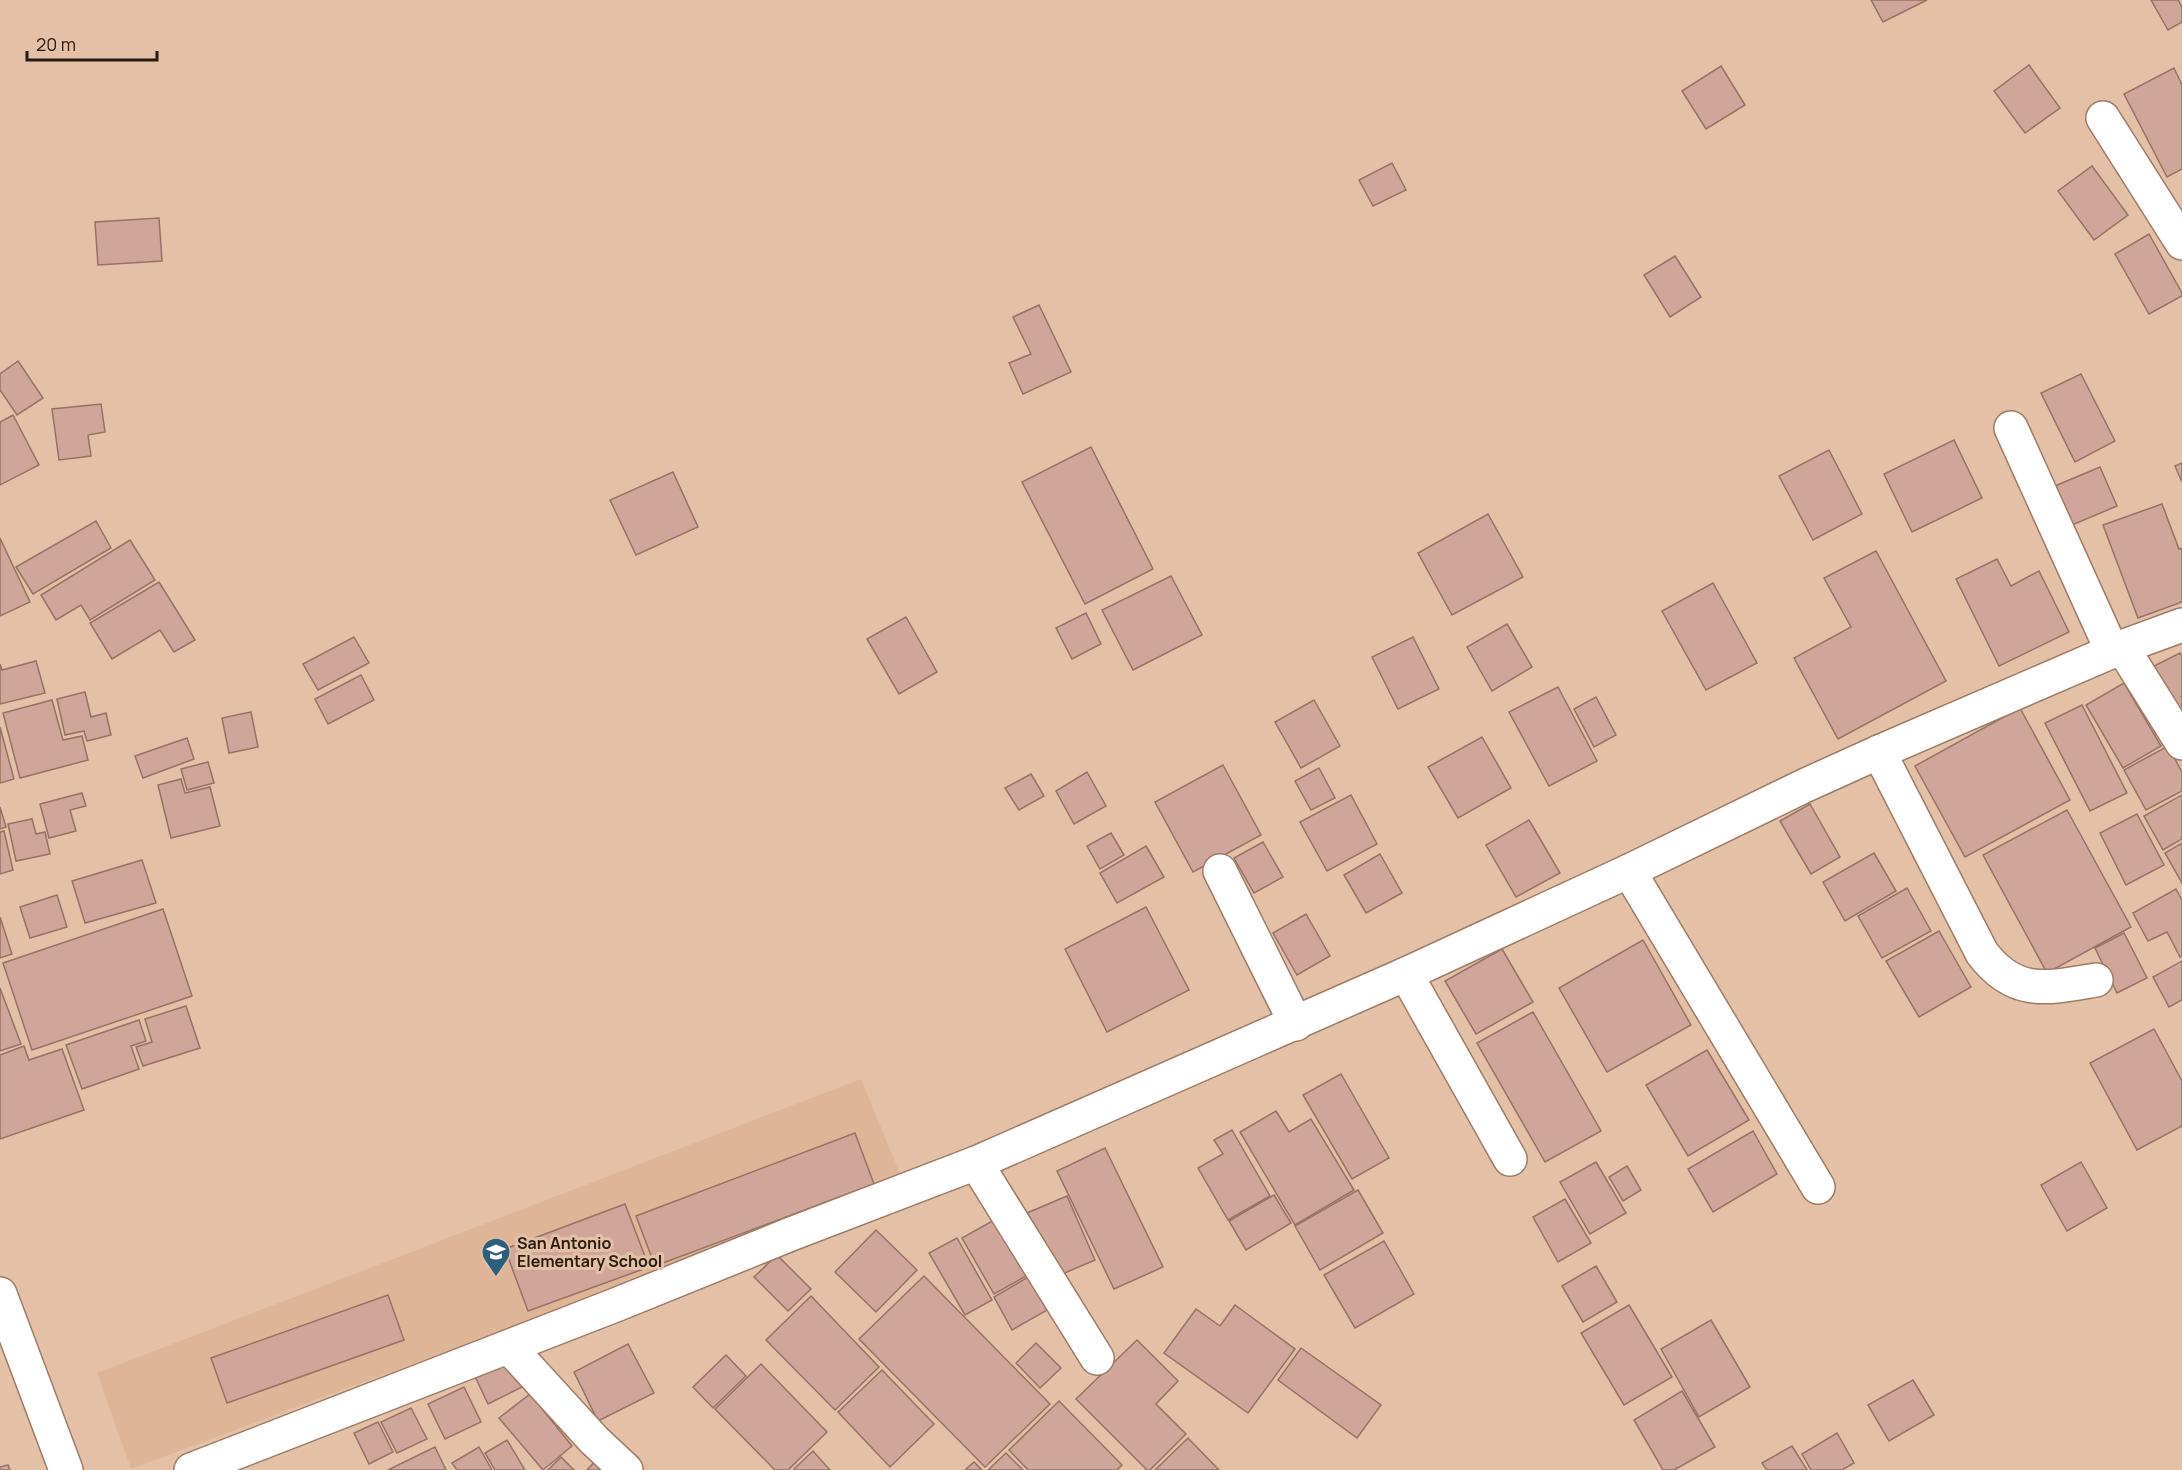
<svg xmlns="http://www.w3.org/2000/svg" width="2182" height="1470" font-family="Manrope,sans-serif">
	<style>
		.built { fill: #dfb597 }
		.building { fill: #d1a69a; stroke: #987165; stroke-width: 1.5 }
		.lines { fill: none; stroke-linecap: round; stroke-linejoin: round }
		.minor-casing { stroke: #9d7c65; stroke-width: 36 }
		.major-casing { stroke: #9d7c65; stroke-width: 36 }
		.minor { stroke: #fff; stroke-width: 33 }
		.major { stroke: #fff; stroke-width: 33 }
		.labels { text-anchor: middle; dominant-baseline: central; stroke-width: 6; stroke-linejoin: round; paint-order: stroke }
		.poi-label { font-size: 16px; font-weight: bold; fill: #281b12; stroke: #e4c0a7; text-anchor: start }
	</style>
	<rect width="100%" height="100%" fill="#e4c0a7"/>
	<path class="built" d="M 861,1079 L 903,1181 L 131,1469 L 97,1373 Z"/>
	<g class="building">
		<path d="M 1871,0 L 1927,0 L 1883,22 Z"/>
		<path d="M 2151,0 L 2178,0 L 2182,7 L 2182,22 L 2168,30 Z"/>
		<path d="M 2029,65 L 2060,108 L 2025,133 L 1994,91 Z"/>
		<path d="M 1721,66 L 1745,105 L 1706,129 L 1682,91 Z"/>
		<path d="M 2174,68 L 2182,85 L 2182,169 L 2167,177 L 2124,94 Z"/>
		<path d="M 1392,163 L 1406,190 L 1373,206 L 1359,180 Z"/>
		<path d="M 2092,166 L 2128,215 L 2094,240 L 2058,191 Z"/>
		<path d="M 159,218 L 162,261 L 98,265 L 95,222 Z"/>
		<path d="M 2149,234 L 2182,293 L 2182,296 L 2149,314 L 2115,254 Z"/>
		<path d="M 1675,256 L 1701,297 L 1670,317 L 1644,275 Z"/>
		<path d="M 1039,305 L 1071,372 L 1023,394 L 1009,363 L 1031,354 L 1013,317 Z"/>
		<path d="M 18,361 L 43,398 L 17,415 L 0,390 L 0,374 Z"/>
		<path d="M 2081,374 L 2115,441 L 2075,462 L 2041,393 Z"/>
		<path d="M 101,404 L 105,432 L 88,435 L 91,456 L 59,460 L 52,409 Z"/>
		<path d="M 13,415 L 39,465 L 0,485 L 0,422 Z"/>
		<path d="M 1954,440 L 1982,498 L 1912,532 L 1884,474 Z"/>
		<path d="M 1091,447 L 1153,569 L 1085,604 L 1022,482 Z"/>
		<path d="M 1829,450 L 1862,514 L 1813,540 L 1779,476 Z"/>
		<path d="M 2182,463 L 2182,482 L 2175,466 Z"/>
		<path d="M 2100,467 L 2117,506 L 2072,525 L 2055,486 Z"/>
		<path d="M 673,472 L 698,527 L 636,555 L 610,500 Z"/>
		<path d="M 2162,504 L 2179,549 L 2182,548 L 2182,602 L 2138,618 L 2103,525 Z"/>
		<path d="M 1488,514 L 1523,577 L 1452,615 L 1418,553 Z"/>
		<path d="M 96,521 L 111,548 L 33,594 L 16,567 Z"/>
		<path d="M 0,538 L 30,602 L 0,616 Z"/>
		<path d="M 130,540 L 155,580 L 90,620 L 81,605 L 56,620 L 41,595 Z"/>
		<path d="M 1876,551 L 1946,681 L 1838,739 L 1794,658 L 1851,627 L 1824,578 Z"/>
		<path d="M 1997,559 L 2011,586 L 2039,571 L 2069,632 L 1999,666 L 1956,579 Z"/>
		<path d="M 1171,576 L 1202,635 L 1133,670 L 1102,610 Z"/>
		<path d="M 159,582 L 195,640 L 174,652 L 160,630 L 112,659 L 90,623 Z"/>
		<path d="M 1713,583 L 1757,663 L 1706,690 L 1662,611 Z"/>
		<path d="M 1086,613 L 1101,644 L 1072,659 L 1056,628 Z"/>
		<path d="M 906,617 L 937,672 L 899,694 L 867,639 Z"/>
		<path d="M 1507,624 L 1532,667 L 1492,691 L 1467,647 Z"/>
		<path d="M 354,637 L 369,663 L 318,690 L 303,664 Z"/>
		<path d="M 1413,637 L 1439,689 L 1398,709 L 1372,657 Z"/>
		<path d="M 2180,653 L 2182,656 L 2182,718 L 2154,666 Z"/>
		<path d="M 36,661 L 45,693 L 0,704 L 0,664 L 2,670 Z"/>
		<path d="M 361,675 L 374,700 L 328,724 L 315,699 Z"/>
		<path d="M 2124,683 L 2161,746 L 2123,768 L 2086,705 Z"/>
		<path d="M 1558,687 L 1597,761 L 1549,786 L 1509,712 Z"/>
		<path d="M 85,692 L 91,717 L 106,713 L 111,735 L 87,741 L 84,731 L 65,735 L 57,699 Z"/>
		<path d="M 1596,697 L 1616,735 L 1594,747 L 1574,709 Z"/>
		<path d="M 52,700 L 63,740 L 82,736 L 88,760 L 20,778 L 3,713 Z"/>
		<path d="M 1314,700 L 1340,746 L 1301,768 L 1275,722 Z"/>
		<path d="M 2082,705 L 2127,793 L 2090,811 L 2045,723 Z"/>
		<path d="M 2020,708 L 2070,800 L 1965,857 L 1915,766 Z"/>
		<path d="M 251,712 L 258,747 L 229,753 L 222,718 Z"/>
		<path d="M 0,727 L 14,779 L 0,783 Z"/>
		<path d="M 1482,737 L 1511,788 L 1458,818 L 1428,767 Z"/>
		<path d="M 187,738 L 194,759 L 143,778 L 135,756 Z"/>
		<path d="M 2168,746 L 2182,772 L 2182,791 L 2146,810 L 2124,770 Z"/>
		<path d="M 208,762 L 214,783 L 187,790 L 181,769 Z"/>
		<path d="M 1223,765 L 1261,835 L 1193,872 L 1155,802 Z"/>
		<path d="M 1319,768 L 1335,798 L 1311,810 L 1295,781 Z"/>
		<path d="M 1087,772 L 1106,806 L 1074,824 L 1056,791 Z"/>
		<path d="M 1031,774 L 1044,796 L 1019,810 L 1005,788 Z"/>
		<path d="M 181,779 L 185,793 L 210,787 L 220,826 L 171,838 L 158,785 Z"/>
		<path d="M 82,793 L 86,806 L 70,810 L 76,831 L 49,838 L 40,804 Z"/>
		<path d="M 1351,795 L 1377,844 L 1327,871 L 1300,822 Z"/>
		<path d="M 2182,795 L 2182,839 L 2163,850 L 2144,816 Z"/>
		<path d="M 1810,804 L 1840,857 L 1811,874 L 1780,821 Z"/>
		<path d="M 0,807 L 6,827 L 0,829 Z"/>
		<path d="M 2067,810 L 2131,927 L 2047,973 L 1983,855 Z"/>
		<path d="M 2137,814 L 2164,865 L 2126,885 L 2100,833 Z"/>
		<path d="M 32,819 L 36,834 L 45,832 L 50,854 L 16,861 L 8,824 Z"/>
		<path d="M 1529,820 L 1560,873 L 1516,897 L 1486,845 Z"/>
		<path d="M 4,831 L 13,870 L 0,874 L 0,832 Z"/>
		<path d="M 1111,833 L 1124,855 L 1100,869 L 1087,846 Z"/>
		<path d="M 1263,842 L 1283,877 L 1254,893 L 1234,858 Z"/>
		<path d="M 2182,843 L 2182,883 L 2165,853 Z"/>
		<path d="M 1146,846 L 1164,877 L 1117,903 L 1100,873 Z"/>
		<path d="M 1874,853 L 1896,891 L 1845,921 L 1823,882 Z"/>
		<path d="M 1380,854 L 1402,893 L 1366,913 L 1344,875 Z"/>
		<path d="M 142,860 L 156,903 L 85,923 L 72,881 Z"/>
		<path d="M 1907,888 L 1931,931 L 1882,958 L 1858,916 Z"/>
		<path d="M 2176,889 L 2182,900 L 2182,956 L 2180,957 L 2167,932 L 2148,941 L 2133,913 Z"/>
		<path d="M 57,895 L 67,927 L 30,938 L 20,907 Z"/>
		<path d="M 1146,907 L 1189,990 L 1107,1032 L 1065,949 Z"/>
		<path d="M 163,909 L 192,996 L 32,1050 L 3,963 Z"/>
		<path d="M 1306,914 L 1330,956 L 1297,975 L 1273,933 Z"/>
		<path d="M 0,917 L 12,954 L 0,958 Z"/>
		<path d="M 1939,931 L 1971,987 L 1919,1017 L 1886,961 Z"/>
		<path d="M 2124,933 L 2147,978 L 2117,993 L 2095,948 Z"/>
		<path d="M 1643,940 L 1691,1025 L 1607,1072 L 1559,988 Z"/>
		<path d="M 1502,949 L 1533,1002 L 1476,1034 L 1445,981 Z"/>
		<path d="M 2182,961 L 2182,1000 L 2169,1007 L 2153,977 Z"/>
		<path d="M 0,988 L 21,1044 L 0,1051 Z"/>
		<path d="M 186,1006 L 200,1048 L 143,1066 L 136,1047 L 152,1042 L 145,1019 Z"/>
		<path d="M 1533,1012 L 1601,1131 L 1545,1162 L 1477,1043 Z"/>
		<path d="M 139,1020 L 146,1041 L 131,1046 L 139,1069 L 82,1089 L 66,1045 Z"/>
		<path d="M 2154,1029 L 2182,1081 L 2182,1126 L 2137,1150 L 2090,1063 Z"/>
		<path d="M 24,1046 L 29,1060 L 62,1049 L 84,1110 L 0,1139 L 0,1055 Z"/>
		<path d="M 1707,1050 L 1749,1120 L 1688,1156 L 1646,1085 Z"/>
		<path d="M 1341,1074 L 1389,1158 L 1352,1179 L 1303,1095 Z"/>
		<path d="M 1276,1111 L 1289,1132 L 1311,1119 L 1354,1190 L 1295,1225 L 1240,1132 Z"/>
		<path d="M 1232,1130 L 1270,1196 L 1228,1220 L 1198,1168 L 1223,1154 L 1214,1140 Z"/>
		<path d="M 1753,1131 L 1777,1174 L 1713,1212 L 1688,1169 Z"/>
		<path d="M 855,1133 L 874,1184 L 655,1266 L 636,1216 Z"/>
		<path d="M 1105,1148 L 1163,1267 L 1114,1289 L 1057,1171 Z"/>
		<path d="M 1596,1162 L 1626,1213 L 1590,1234 L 1560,1182 Z"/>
		<path d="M 2081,1162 L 2107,1208 L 2067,1231 L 2041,1185 Z"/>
		<path d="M 1627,1166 L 1641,1190 L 1623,1201 L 1609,1177 Z"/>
		<path d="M 1358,1190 L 1383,1233 L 1320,1270 L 1295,1226 Z"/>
		<path d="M 1274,1195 L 1291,1223 L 1246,1250 L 1229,1221 Z"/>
		<path d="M 1067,1196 L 1095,1260 L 1055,1277 L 1027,1213 Z"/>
		<path d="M 1565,1199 L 1591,1243 L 1558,1262 L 1533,1217 Z"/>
		<path d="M 625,1204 L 649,1267 L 528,1311 L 505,1249 Z"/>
		<path d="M 1003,1215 L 1035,1271 L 994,1294 L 962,1238 Z"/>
		<path d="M 876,1230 L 917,1270 L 876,1312 L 835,1272 Z"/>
		<path d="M 957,1238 L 992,1300 L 965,1315 L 929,1253 Z"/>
		<path d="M 1384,1241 L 1414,1294 L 1355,1328 L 1324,1275 Z"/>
		<path d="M 777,1255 L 811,1289 L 788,1311 L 754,1277 Z"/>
		<path d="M 1596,1266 L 1617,1302 L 1583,1322 L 1562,1286 Z"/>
		<path d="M 1037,1272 L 1056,1305 L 1012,1330 L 994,1297 Z"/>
		<path d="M 924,1276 L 1050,1404 L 985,1467 L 859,1339 Z"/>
		<path d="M 388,1295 L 404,1340 L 227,1403 L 211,1358 Z"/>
		<path d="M 811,1296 L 879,1367 L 835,1410 L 766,1340 Z"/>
		<path d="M 1235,1305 L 1295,1349 L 1248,1413 L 1164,1353 L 1196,1309 L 1220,1326 Z"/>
		<path d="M 1629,1305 L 1672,1377 L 1624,1405 L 1581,1333 Z"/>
		<path d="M 1711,1320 L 1750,1387 L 1699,1417 L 1661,1349 Z"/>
		<path d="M 1137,1340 L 1178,1381 L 1156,1404 L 1186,1434 L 1150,1470 L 1147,1470 L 1076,1399 Z"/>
		<path d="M 1036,1343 L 1061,1368 L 1040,1388 L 1016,1363 Z"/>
		<path d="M 628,1344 L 654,1393 L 598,1421 L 574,1372 Z"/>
		<path d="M 1301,1348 L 1381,1405 L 1357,1438 L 1278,1380 Z"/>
		<path d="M 726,1355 L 746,1376 L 713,1408 L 693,1387 Z"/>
		<path d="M 507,1356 L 522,1387 L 488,1404 L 473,1372 Z"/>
		<path d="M 761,1364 L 827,1432 L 788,1470 L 775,1470 L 715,1409 Z"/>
		<path d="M 882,1370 L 934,1424 L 890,1467 L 838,1412 Z"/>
		<path d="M 1913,1380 L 1934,1415 L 1889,1441 L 1868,1405 Z"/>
		<path d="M 464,1387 L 481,1422 L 445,1439 L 428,1404 Z"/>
		<path d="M 1682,1391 L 1715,1447 L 1674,1470 L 1663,1470 L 1634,1420 Z"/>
		<path d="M 530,1394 L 572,1446 L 543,1470 L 499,1418 Z"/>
		<path d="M 1059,1401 L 1122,1465 L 1117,1470 L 1028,1470 L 1009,1450 Z"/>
		<path d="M 411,1408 L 427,1439 L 397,1453 L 381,1422 Z"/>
		<path d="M 378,1422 L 393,1452 L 369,1464 L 354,1433 Z"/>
		<path d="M 1837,1433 L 1854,1463 L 1842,1470 L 1811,1470 L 1802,1454 Z"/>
		<path d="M 1188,1438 L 1219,1470 L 1155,1470 Z"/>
		<path d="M 507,1440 L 525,1470 L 495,1470 L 485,1453 Z"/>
		<path d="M 1792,1446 L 1807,1470 L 1767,1470 L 1762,1463 Z"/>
		<path d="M 435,1447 L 446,1470 L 388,1470 Z"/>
		<path d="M 479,1447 L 492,1470 L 457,1470 L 452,1463 Z"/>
		<path d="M 813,1451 L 830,1470 L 795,1470 L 794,1469 Z"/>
		<path d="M 1006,1453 L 1023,1470 L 988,1470 Z"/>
		<path d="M 602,1454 L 618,1470 L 587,1470 Z"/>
		<path d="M 561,1457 L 574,1470 L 548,1470 Z"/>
		<path d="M 974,1462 L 982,1470 L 965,1470 Z"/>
		<path d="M 8,1465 L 10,1470 L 0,1470 L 0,1467 Z"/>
	</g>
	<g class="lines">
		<g class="minor-casing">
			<g id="minor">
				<path d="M 2103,118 L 2182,243"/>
				<path d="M 2011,428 L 2112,651"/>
				<path d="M 2122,647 L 2182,743"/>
				<path d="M 1879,752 L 1982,953 C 2015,997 2048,988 2096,980"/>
				<path d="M 1220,871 L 1296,1024"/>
				<path d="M 1629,871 L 1818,1187"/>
				<path d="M 1406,974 L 1510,1159"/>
				<path d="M 976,1163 L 1097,1358"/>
				<path d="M 509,1347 L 594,1440 L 626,1470"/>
				<path d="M 191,1470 L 618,1304 L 791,1234 L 976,1163 L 1406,974 L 1629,871 L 1806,785 L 1879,752 L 2122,647 L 2182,625"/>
			</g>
		</g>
		<g class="major-casing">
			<path id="major" d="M 0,1294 L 66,1470"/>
		</g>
		<use href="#minor" class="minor"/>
		<use href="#major" class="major"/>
	</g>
	<defs>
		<g id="school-pin" transform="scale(1.5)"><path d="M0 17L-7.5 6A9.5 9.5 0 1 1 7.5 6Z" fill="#2d5f7d" stroke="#e4c0a7"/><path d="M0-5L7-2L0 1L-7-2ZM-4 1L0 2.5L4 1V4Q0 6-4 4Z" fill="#fff"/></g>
	</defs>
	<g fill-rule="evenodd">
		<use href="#school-pin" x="496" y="1252"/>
	</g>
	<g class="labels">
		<g class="poi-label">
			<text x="517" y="1243">San Antonio<tspan x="517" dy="18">Elementary School</tspan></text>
		</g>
	</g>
	<path d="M27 51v9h130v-9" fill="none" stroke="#281b12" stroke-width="3"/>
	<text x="36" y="51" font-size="18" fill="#281b12" stroke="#e4c0a7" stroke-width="4.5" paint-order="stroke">20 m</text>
</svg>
